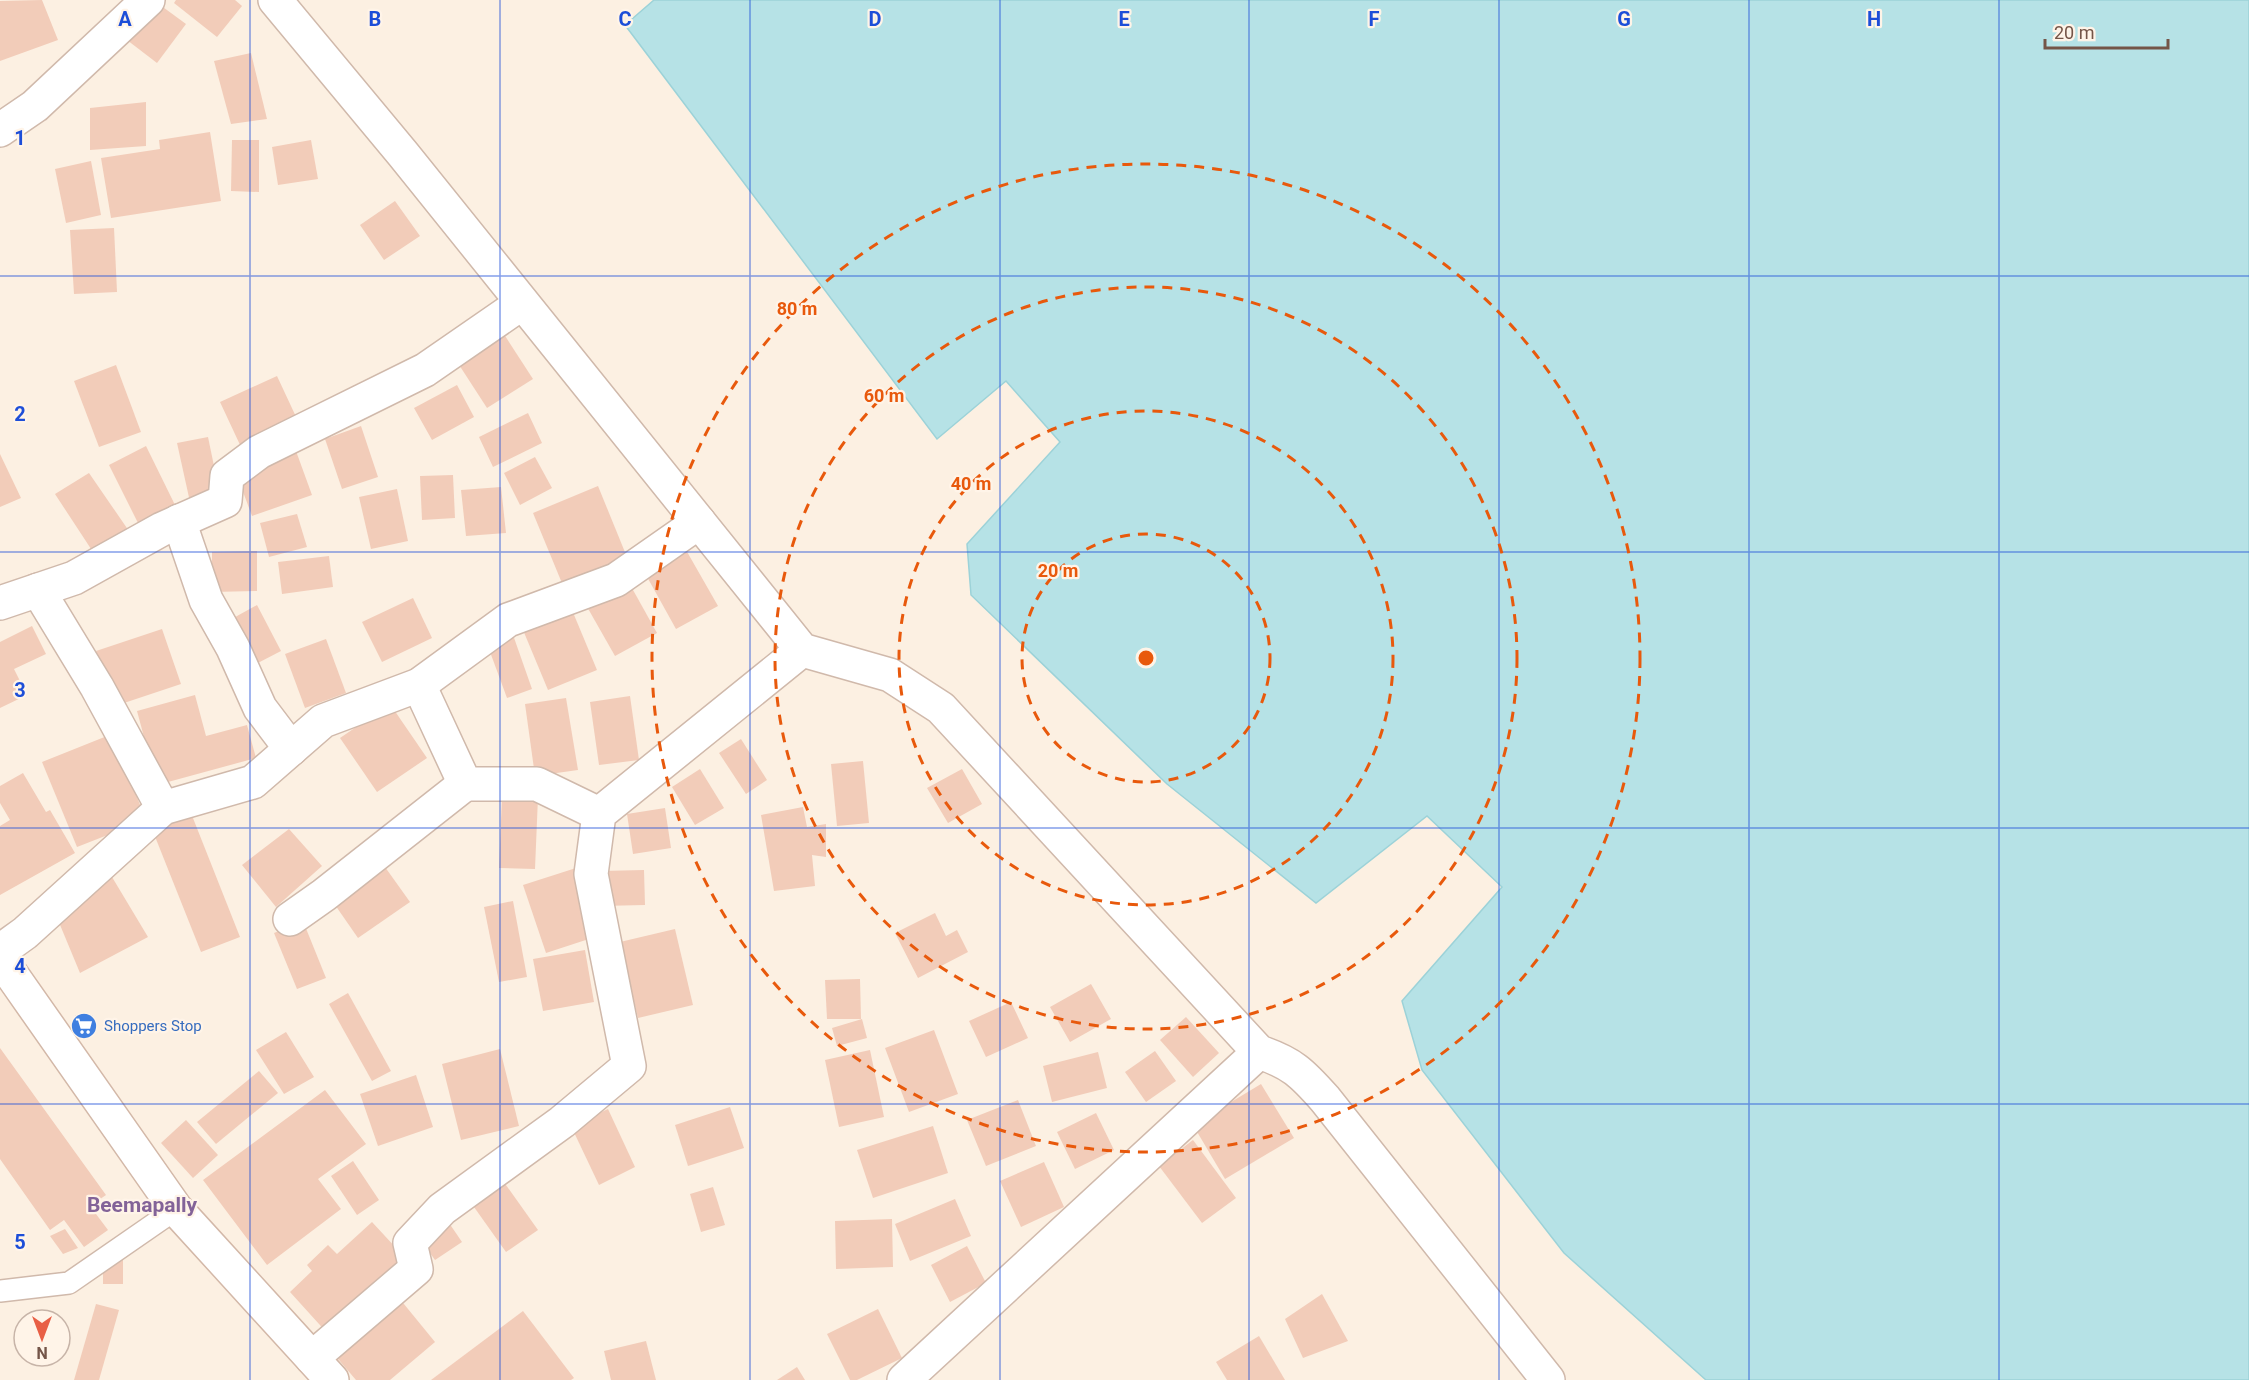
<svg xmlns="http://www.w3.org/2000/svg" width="2249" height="1380" font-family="Roboto,sans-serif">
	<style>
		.water { fill: #b6e2e6; stroke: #9cd2d8; stroke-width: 1.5 }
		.building { fill: #f2ccb9 }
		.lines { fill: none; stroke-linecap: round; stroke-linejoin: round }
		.service-casing { stroke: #d0b9ab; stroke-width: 24 }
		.minor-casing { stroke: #d0b9ab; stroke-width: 36 }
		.secondary-casing { stroke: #d3b8a8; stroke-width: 36 }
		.service { stroke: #fff; stroke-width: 21 }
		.minor { stroke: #fff; stroke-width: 33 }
		.secondary { stroke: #fff; stroke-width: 33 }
		.grid { fill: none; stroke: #1d4ed8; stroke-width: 1.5; stroke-opacity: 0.55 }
		.ring { fill: none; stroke: #e8590c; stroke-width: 3; stroke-dasharray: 10 8 }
		.labels { text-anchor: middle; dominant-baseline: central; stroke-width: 4.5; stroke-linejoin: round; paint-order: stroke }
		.shop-label { font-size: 15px; fill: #366cbe; stroke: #fff4e8; text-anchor: start }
		.district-label { font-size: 21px; font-weight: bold; fill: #836398; stroke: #fff4e8 }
		.grid-label { font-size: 20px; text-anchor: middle; font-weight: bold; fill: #1d4ed8; stroke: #fff4e8; stroke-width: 4.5; stroke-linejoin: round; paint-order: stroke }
		.centre { fill: #e8590c; stroke: #fff4e8; stroke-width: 3 }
		.ring-label { font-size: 18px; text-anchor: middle; font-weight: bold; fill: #e8590c; stroke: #fff4e8; stroke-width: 4.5; stroke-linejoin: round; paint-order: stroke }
	</style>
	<rect width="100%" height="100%" fill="#fcf0e2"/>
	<path class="water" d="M 654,0 L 2249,0 L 2249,1380 L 1706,1380 L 1564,1253 L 1422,1070 L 1402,1001 L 1502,887 L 1427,816 L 1316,903 L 1167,784 L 971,595 L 967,544 L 1060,442 L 1006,381 L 937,439 L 625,25 Z"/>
	<g class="building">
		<path d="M 42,0 L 58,40 L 0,61 L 0,1 Z"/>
		<path d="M 176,0 L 235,0 L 242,6 L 217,37 L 174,3 Z"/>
		<path d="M 156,2 L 186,24 L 157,63 L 127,40 Z"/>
		<path d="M 251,53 L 267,119 L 231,124 L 214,61 Z"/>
		<path d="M 146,102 L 146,146 L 90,150 L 90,108 Z"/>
		<path d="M 210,132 L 221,201 L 111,218 L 101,158 L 160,149 L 159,140 Z"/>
		<path d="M 232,140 L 259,140 L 259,192 L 231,191 Z"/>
		<path d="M 311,140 L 318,179 L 278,185 L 272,147 Z"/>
		<path d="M 91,161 L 101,215 L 66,223 L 55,169 Z"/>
		<path d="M 395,201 L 420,236 L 384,260 L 360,225 Z"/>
		<path d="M 114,228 L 117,292 L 74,294 L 70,230 Z"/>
		<path d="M 498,325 L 533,379 L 487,408 L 452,354 Z"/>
		<path d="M 116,365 L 141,432 L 99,447 L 74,381 Z"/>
		<path d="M 277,376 L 298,421 L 241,447 L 220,402 Z"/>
		<path d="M 457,385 L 474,417 L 432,440 L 414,408 Z"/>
		<path d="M 528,413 L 542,443 L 493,467 L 479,437 Z"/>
		<path d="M 361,426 L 378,477 L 342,489 L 325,439 Z"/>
		<path d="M 208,437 L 220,495 L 190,502 L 177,443 Z"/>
		<path d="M 146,446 L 175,505 L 138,523 L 109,465 Z"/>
		<path d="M 296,451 L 312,495 L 252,516 L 236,473 Z"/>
		<path d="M 0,454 L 21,498 L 0,507 Z"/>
		<path d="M 535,457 L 552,488 L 520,505 L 504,473 Z"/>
		<path d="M 89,473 L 131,534 L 95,555 L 55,494 Z"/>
		<path d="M 453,475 L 455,518 L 422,520 L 420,476 Z"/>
		<path d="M 598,486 L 629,562 L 564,588 L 533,513 Z"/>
		<path d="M 501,487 L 506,533 L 466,536 L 461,490 Z"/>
		<path d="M 397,489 L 408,541 L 371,549 L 359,497 Z"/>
		<path d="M 297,514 L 307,547 L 269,557 L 260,523 Z"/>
		<path d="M 682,543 L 718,606 L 676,629 L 641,566 Z"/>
		<path d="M 257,551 L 257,591 L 212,592 L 212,552 Z"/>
		<path d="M 329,556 L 333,587 L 282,594 L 278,562 Z"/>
		<path d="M 628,581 L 657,633 L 615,656 L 586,605 Z"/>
		<path d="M 413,598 L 432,638 L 382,662 L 362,622 Z"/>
		<path d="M 257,605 L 281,651 L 252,666 L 228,621 Z"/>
		<path d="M 572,610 L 597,670 L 548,690 L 523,630 Z"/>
		<path d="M 32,626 L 46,654 L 14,669 L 27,695 L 0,708 L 0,642 Z"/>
		<path d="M 162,629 L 181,684 L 115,706 L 96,651 Z"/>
		<path d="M 512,632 L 532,689 L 507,698 L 486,641 Z"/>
		<path d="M 326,639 L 346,693 L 305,708 L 285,654 Z"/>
		<path d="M 195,695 L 206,736 L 247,725 L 256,758 L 157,785 L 137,711 Z"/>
		<path d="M 630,696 L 639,760 L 599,765 L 590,702 Z"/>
		<path d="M 566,698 L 578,770 L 535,776 L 525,704 Z"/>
		<path d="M 390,704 L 427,758 L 377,792 L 340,738 Z"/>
		<path d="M 112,734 L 146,820 L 77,847 L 42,762 Z"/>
		<path d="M 741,739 L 767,780 L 746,794 L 719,753 Z"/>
		<path d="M 863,761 L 869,823 L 837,826 L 831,764 Z"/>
		<path d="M 700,769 L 724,808 L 695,825 L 672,787 Z"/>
		<path d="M 962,769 L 982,804 L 948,823 L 927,788 Z"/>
		<path d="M 23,773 L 46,812 L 50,810 L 75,853 L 0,895 L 0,826 L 10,820 L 0,803 L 0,786 Z"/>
		<path d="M 502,796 L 538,797 L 535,869 L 499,868 Z"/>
		<path d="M 803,807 L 807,827 L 826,824 L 826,857 L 812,855 L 815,886 L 774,891 L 761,815 Z"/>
		<path d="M 189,808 L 240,937 L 201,952 L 150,824 Z"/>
		<path d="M 665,808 L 671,848 L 633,854 L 627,814 Z"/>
		<path d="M 289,829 L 322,866 L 276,907 L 242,865 Z"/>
		<path d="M 385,867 L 410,902 L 358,938 L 333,902 Z"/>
		<path d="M 576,868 L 598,936 L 546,953 L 523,885 Z"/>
		<path d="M 644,870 L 645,905 L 601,906 L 601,871 Z"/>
		<path d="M 109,872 L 148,937 L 80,973 L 58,920 Z"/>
		<path d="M 513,901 L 527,977 L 499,982 L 484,907 Z"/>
		<path d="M 935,913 L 946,936 L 957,930 L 968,952 L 918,978 L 895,933 Z"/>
		<path d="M 303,921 L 326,978 L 297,989 L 274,933 Z"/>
		<path d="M 675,929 L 693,1005 L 638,1018 L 620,942 Z"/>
		<path d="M 585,950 L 594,1002 L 543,1011 L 533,959 Z"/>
		<path d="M 860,979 L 861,1019 L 827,1019 L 825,980 Z"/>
		<path d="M 1091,984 L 1111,1019 L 1070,1042 L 1050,1007 Z"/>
		<path d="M 348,993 L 391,1071 L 372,1081 L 329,1004 Z"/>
		<path d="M 1011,1002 L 1028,1038 L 986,1057 L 969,1021 Z"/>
		<path d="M 1186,1017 L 1219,1053 L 1193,1077 L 1160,1040 Z"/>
		<path d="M 862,1019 L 867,1038 L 837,1046 L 832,1028 Z"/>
		<path d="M 934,1030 L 958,1094 L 909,1112 L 885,1048 Z"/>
		<path d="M 286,1032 L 314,1077 L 284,1094 L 256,1050 Z"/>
		<path d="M 0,1048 L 106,1195 L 90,1206 L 108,1230 L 84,1247 L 64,1220 L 50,1230 L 0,1159 Z"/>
		<path d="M 500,1049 L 519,1126 L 461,1140 L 442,1064 Z"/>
		<path d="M 870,1050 L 884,1117 L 839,1127 L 825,1060 Z"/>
		<path d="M 1155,1051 L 1176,1081 L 1146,1102 L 1125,1072 Z"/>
		<path d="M 1098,1052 L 1107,1088 L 1052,1102 L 1043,1066 Z"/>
		<path d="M 259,1071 L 278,1093 L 216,1144 L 197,1122 Z"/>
		<path d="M 416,1075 L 433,1127 L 378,1146 L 360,1094 Z"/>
		<path d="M 1261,1084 L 1294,1138 L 1225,1179 L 1193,1125 Z"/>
		<path d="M 325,1090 L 366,1144 L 318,1179 L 341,1209 L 267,1265 L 203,1180 Z"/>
		<path d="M 1018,1100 L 1036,1146 L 986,1166 L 967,1120 Z"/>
		<path d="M 730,1107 L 744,1148 L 688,1166 L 675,1125 Z"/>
		<path d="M 608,1109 L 635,1167 L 599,1185 L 571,1126 Z"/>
		<path d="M 1096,1113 L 1114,1150 L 1075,1169 L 1057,1132 Z"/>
		<path d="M 186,1120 L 218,1155 L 193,1178 L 161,1143 Z"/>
		<path d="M 933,1126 L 948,1173 L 873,1198 L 857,1150 Z"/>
		<path d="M 1193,1140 L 1236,1198 L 1202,1223 L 1159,1166 Z"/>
		<path d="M 353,1161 L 379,1200 L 357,1215 L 331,1176 Z"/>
		<path d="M 1044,1162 L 1064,1207 L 1021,1227 L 1000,1181 Z"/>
		<path d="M 501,1178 L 538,1230 L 506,1252 L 469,1200 Z"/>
		<path d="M 713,1187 L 725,1225 L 701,1232 L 690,1194 Z"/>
		<path d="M 955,1199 L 971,1236 L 910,1261 L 895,1224 Z"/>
		<path d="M 892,1219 L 893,1267 L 836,1269 L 835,1221 Z"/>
		<path d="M 447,1220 L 462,1242 L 435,1260 L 420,1239 Z"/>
		<path d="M 372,1222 L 409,1262 L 329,1335 L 290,1292 L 312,1271 L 307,1265 L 328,1245 L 337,1254 Z"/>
		<path d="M 65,1229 L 78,1248 L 63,1254 L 50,1236 Z"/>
		<path d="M 967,1246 L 986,1283 L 950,1302 L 931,1265 Z"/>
		<rect x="103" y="1254" width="20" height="30"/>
		<path d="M 1322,1294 L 1348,1341 L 1303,1358 L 1285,1319 Z"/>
		<path d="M 399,1298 L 435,1342 L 390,1380 L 356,1380 L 333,1353 Z"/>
		<path d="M 96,1304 L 119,1310 L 99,1380 L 74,1380 Z"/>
		<path d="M 878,1309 L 902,1358 L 857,1380 L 850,1380 L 827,1334 Z"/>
		<path d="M 523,1311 L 574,1378 L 571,1380 L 431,1380 Z"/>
		<path d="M 1259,1336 L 1285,1380 L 1227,1380 L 1216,1362 Z"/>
		<path d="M 646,1341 L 656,1380 L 611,1380 L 604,1351 Z"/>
		<path d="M 797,1367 L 805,1380 L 777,1380 Z"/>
	</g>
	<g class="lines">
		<g class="service-casing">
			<path id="service" d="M 0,1291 L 69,1283 L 176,1209"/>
		</g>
		<g class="minor-casing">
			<g id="minor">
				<path d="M 275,0 L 403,154 L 802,650 L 890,675 L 941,708 L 1259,1052 C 1292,1063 1302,1073 1325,1099 L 1548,1380"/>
				<path d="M 0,130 L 35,106 L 148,0"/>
				<path d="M 179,521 L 206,600 L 233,648 L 260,708 L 291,749"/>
				<path d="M 38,590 L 97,687 L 163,808"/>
				<path d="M 0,603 L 74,578 L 162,529 L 225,501 L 227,476 L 259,452 L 425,370 L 522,303"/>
				<path d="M 419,685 L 465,784 L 537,784 L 599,814"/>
				<path d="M 290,919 L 324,895 L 465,784"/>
				<path d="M 0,951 L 25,933 L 163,808 L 253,782 L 323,721 L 419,685 L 508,620 L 616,580 L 699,522"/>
				<path d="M 312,1358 L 416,1269 L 410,1243 L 442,1209 L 562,1122 L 629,1066 L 591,874 L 599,814 L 802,650"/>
				<path d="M 904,1380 L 1259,1052"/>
			</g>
		</g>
		<g class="secondary-casing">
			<path id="secondary" d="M 0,958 L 176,1209 L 332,1380"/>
		</g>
		<use href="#service" class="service"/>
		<use href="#minor" class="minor"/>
		<use href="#secondary" class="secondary"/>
	</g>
	<path class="grid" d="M 250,0 L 250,1380M 500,0 L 500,1380M 750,0 L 750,1380M 1000,0 L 1000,1380M 1249,0 L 1249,1380M 1499,0 L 1499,1380M 1749,0 L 1749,1380M 1999,0 L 1999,1380M 0,276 L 2249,276M 0,552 L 2249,552M 0,828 L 2249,828M 0,1104 L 2249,1104"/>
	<g class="ring">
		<circle cx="1146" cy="658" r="124"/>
		<circle cx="1146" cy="658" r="247"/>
		<circle cx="1146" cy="658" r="371"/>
		<circle cx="1146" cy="658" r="494"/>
	</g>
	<defs>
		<g id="supermarket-disc" transform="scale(1.35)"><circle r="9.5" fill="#3f7fe0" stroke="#fff4e8"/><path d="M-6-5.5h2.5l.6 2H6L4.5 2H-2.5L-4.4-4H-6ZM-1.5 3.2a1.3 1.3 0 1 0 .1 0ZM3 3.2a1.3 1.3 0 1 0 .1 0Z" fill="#fff"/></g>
	</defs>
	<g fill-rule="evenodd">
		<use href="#supermarket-disc" x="84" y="1026"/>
	</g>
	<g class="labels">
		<g class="shop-label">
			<text x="104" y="1026">Shoppers Stop</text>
		</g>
		<g class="district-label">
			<text x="142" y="1205">Beemapally</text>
		</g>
	</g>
	<g class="grid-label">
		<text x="125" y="26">A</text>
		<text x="375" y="26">B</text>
		<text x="625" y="26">C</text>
		<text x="875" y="26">D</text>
		<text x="1124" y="26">E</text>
		<text x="1374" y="26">F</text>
		<text x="1624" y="26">G</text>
		<text x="1874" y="26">H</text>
		<text x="20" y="145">1</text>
		<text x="20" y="421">2</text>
		<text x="20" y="697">3</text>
		<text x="20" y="973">4</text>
		<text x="20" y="1249">5</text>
	</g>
	<circle cx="1146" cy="658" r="9" class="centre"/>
	<g class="ring-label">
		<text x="797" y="315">80 m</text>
		<text x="884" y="402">60 m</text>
		<text x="971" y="490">40 m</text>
		<text x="1058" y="577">20 m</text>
	</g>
	<g transform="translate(42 1338) rotate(180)"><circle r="28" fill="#fff4e8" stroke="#c7b4a8" stroke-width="1.5"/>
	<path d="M0-4.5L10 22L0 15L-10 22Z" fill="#e85f45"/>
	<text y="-9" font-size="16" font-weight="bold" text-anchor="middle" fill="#745548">N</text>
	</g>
	<path d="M2045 39v9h123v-9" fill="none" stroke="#745548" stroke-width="3"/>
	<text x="2054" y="39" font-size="18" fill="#745548" stroke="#fff4e8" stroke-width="4.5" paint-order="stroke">20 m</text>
</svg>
